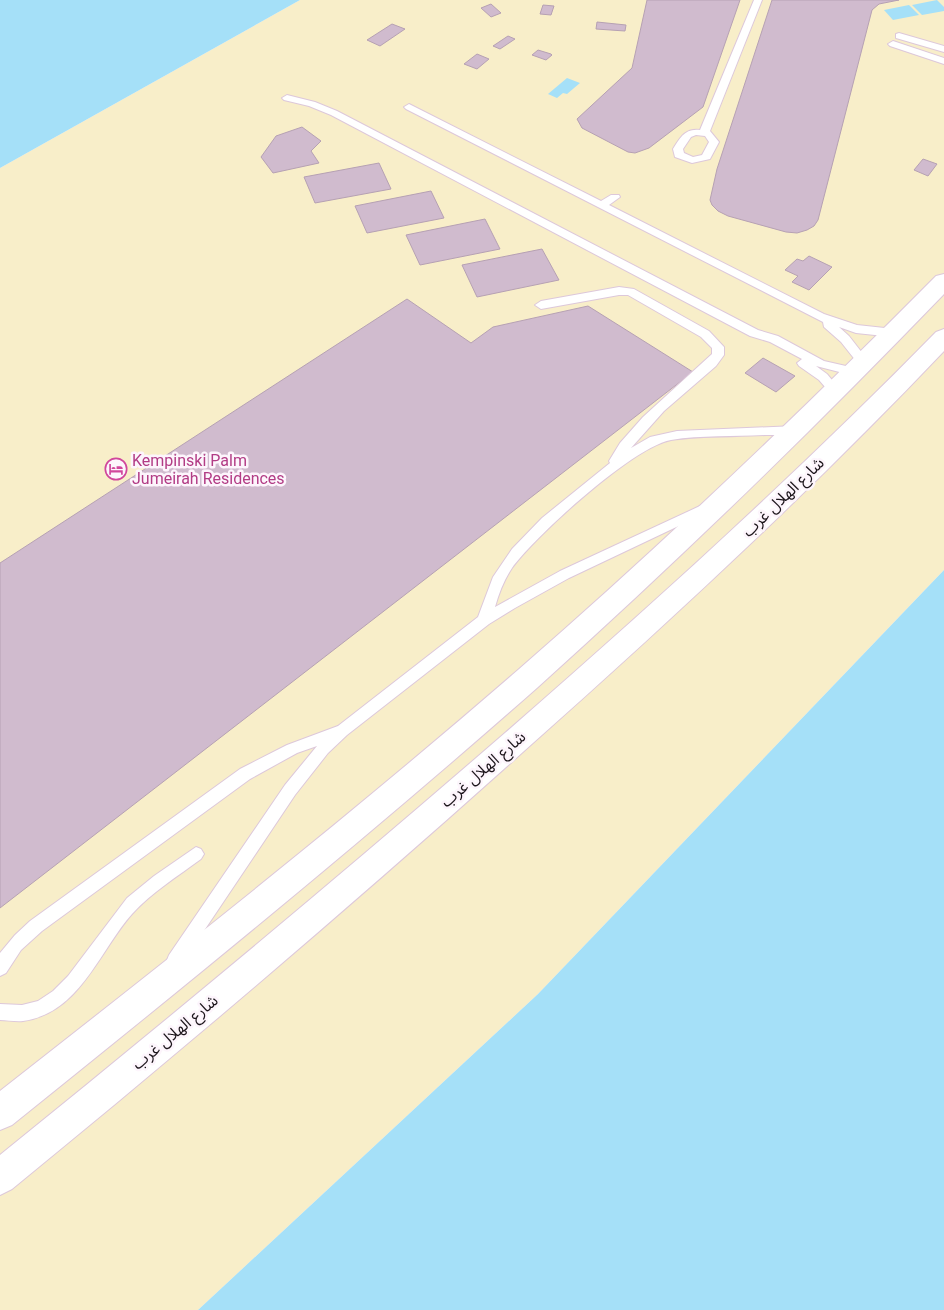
<svg xmlns="http://www.w3.org/2000/svg" width="944" height="1310" font-family="Roboto,'Noto Sans Arabic',sans-serif">
	<style>
		.sand { fill: #f8eec9 }
		.water { fill: #a5e0f8 }
		.building { fill: #d0bbce; stroke: #b6a1b3 }
		.lines { fill: none; stroke-linecap: round; stroke-linejoin: round }
		.service-casing { stroke: #ddc8da; stroke-width: 2 }
		.secondary-casing { stroke: #ddc8da; stroke-width: 2 }
		.service { fill: #fff; fill-rule: evenodd }
		.secondary { fill: #fff; fill-rule: evenodd }
		.labels { text-anchor: middle; dominant-baseline: central; stroke-width: 5; stroke-linejoin: round; paint-order: stroke }
		.hotel-label { font-size: 16px; fill: #b23c85; stroke: #fdf5fc; text-anchor: start }
		.street-label { font-size: 16px; fill: #1c151b; stroke: #fdf5fc }
	</style>
	<rect width="100%" height="100%" fill="#fdf5fc"/>
	<path class="sand" d="M 300,0 L 944,0 L 944,570 L 538,994 L 198,1310 L 0,1310 L 0,168 Z"/>
	<g class="water">
		<path d="M 0,0 L 300,0 L 0,168 Z"/>
		<path d="M 937,0 L 944,7 L 944,11 L 922,15 L 912,5 Z"/>
		<path d="M 909,5 L 919,15 L 893,20 L 884,10 Z"/>
		<path d="M 567,78 L 580,83 L 567,94 L 563,93 L 557,98 L 548,94 Z"/>
		<path d="M 944,570 L 944,1310 L 198,1310 L 538,994 Z"/>
	</g>
	<g class="building">
		<path d="M 647,0 L 740,0 L 703,107 L 649,148 L 635,153 L 628,152 L 582,128 L 577,119 L 632,68 Z"/>
		<path d="M 772,0 L 899,0 L 879,4 L 872,10 L 818,220 L 814,226 L 807,230 L 797,233 L 786,232 L 728,216 L 718,211 L 712,205 L 710,200 L 717,169 Z"/>
		<path d="M 491,4 L 501,13 L 491,17 L 481,8 Z"/>
		<path d="M 543,5 L 554,6 L 551,15 L 540,14 Z"/>
		<path d="M 597,22 L 626,25 L 625,31 L 596,29 Z"/>
		<path d="M 392,24 L 405,29 L 380,46 L 367,40 Z"/>
		<path d="M 508,36 L 515,39 L 500,49 L 493,46 Z"/>
		<path d="M 538,50 L 551,54 L 552,55 L 546,60 L 532,55 Z"/>
		<path d="M 477,54 L 489,59 L 477,69 L 464,64 Z"/>
		<path d="M 302,127 L 321,141 L 311,151 L 319,163 L 273,173 L 261,157 L 276,136 Z"/>
		<path d="M 923,159 L 937,164 L 928,176 L 914,170 Z"/>
		<path d="M 379,163 L 391,189 L 315,203 L 304,177 Z"/>
		<path d="M 431,191 L 444,218 L 367,233 L 355,206 Z"/>
		<path d="M 485,219 L 500,249 L 420,265 L 406,235 Z"/>
		<path d="M 542,249 L 559,280 L 477,297 L 462,265 Z"/>
		<path d="M 809,256 L 832,267 L 809,290 L 792,282 L 798,276 L 785,270 L 797,259 L 803,261 Z"/>
		<path d="M 407,299 L 471,343 L 493,327 L 588,306 L 693,372 L 0,908 L 0,563 Z"/>
		<path d="M 763,358 L 795,376 L 776,392 L 745,373 Z"/>
	</g>
	<g class="lines">
		<g class="service-casing">
			<g id="service">
				<path d="M 754,0 L 762,0 L 710,131 L 719,142 L 710,159 L 692,163 L 675,157 L 673,149 C 680,138 685,128 700,130 ZM 696,135 L 705,136 L 709,142 L 702,155 L 693,157 L 684,153 L 683,149 L 691,137 Z"/>
				<path d="M 899,33 L 944,46 L 944,52 L 896,38 L 896,34 Z"/>
				<path d="M 893,41 L 944,58 L 944,64 L 890,46 L 888,44 Z"/>
				<path d="M 287,95 L 315,102 L 337,111 L 758,330 L 778,336 L 824,361 L 859,369 L 861,372 L 855,376 L 816,366 L 827,374 L 842,392 L 840,395 L 832,395 L 819,380 L 799,366 L 797,363 L 802,359 L 770,342 L 750,336 L 331,115 L 309,106 L 284,100 L 282,98 Z"/>
				<path d="M 409,104 L 601,201 L 611,195 L 619,195 L 620,197 L 609,205 L 824,314 L 857,325 L 894,329 L 900,333 L 894,337 L 856,333 L 839,327 L 849,336 L 870,363 L 864,367 L 860,366 L 841,342 L 824,327 L 823,322 L 406,109 L 404,107 Z"/>
				<path d="M 619,287 L 634,289 L 709,331 L 724,347 L 724,355 L 716,366 L 664,411 L 631,448 L 650,437 L 677,431 L 796,426 L 802,430 L 800,433 C 790,436 777,435 766,435 C 735,437 702,435 671,440 C 633,447 535,536 512,568 C 504,580 499,593 495,607 L 560,571 L 700,506 L 708,506 L 710,509 L 708,512 L 569,578 L 515,608 L 489,624 L 347,735 L 328,753 L 295,795 L 181,965 L 175,968 L 169,965 L 167,960 L 169,955 L 285,785 L 317,746 L 297,753 L 250,779 L 42,931 L 21,950 L 6,973 L 0,976 L 0,953 L 15,935 L 30,921 L 240,769 L 287,745 L 338,726 L 478,617 L 493,577 L 512,549 L 542,518 L 610,463 L 609,461 L 620,443 L 643,417 L 712,354 L 712,348 L 701,337 L 628,295 L 619,295 L 541,309 L 535,305 L 541,301 Z"/>
				<path d="M 196,847 L 201,849 L 204,854 L 201,859 C 178,876 152,892 132,914 C 99,951 80,1013 23,1021 C 16,1022 7,1020 0,1020 L 0,1004 L 22,1005 L 38,1001 L 53,991 L 68,976 L 127,898 L 154,876 Z"/>
			</g>
		</g>
		<g class="secondary-casing">
			<g id="secondary">
				<path d="M 944,274 L 944,294 C 813,430 678,561 538,687 C 367,838 190,982 12,1125 L 0,1130 L 0,1091 C 175,954 350,816 518,670 C 663,544 801,412 936,276 Z"/>
				<path d="M 944,329 L 944,351 C 811,491 669,622 524,751 C 357,901 186,1047 12,1189 L 0,1195 L 0,1155 C 171,1017 339,877 505,733 C 653,604 799,472 936,332 Z"/>
			</g>
		</g>
		<use href="#service" class="service"/>
		<use href="#secondary" class="secondary"/>
	</g>
	<defs>
		<g id="hotel-ring" transform="scale(1.125)"><circle r="9.5" fill="#fdf5fc" stroke="#d1479c" stroke-width="1.5"/><path d="M-6-4.5h1.5V1H6V5H4.5V3h-9V5H-6ZM-4 0a1.8 1.8 0 1 1 3.6 0ZM.5 0V-2.5h3Q6-2.5 6 0Z" fill="#d1479c"/></g>
	</defs>
	<g fill-rule="evenodd">
		<use href="#hotel-ring" x="116" y="469"/>
	</g>
	<g class="labels">
		<g class="hotel-label">
			<text x="132" y="460">Kempinski Palm<tspan x="132" dy="18">Jumeirah Residences</tspan></text>
		</g>
		<g class="street-label">
			<text transform="translate(783 497) rotate(-44)">شارع الهلال غرب</text>
			<text transform="translate(483 769) rotate(-41)">شارع الهلال غرب</text>
			<text transform="translate(175 1032) rotate(-40)">شارع الهلال غرب</text>
		</g>
	</g>
</svg>
